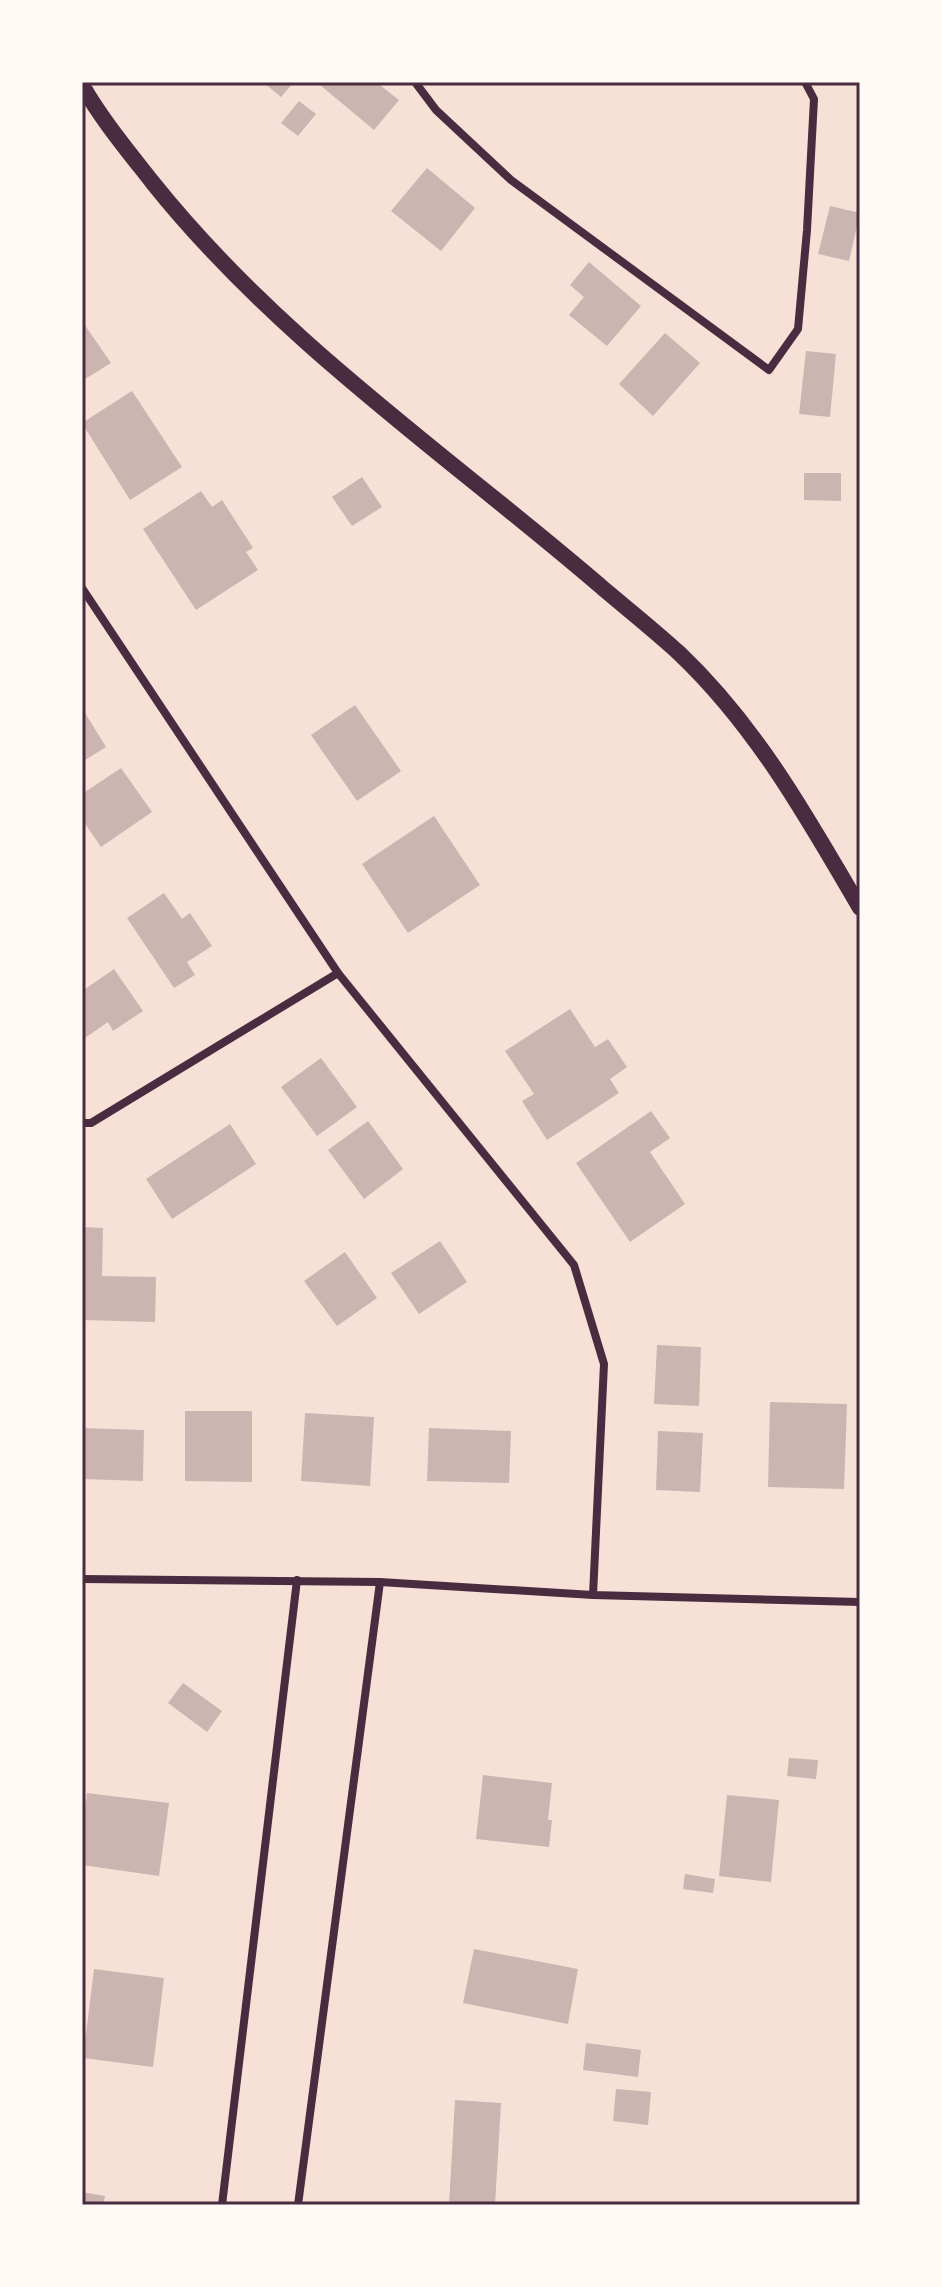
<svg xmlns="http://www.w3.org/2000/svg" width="942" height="2287" font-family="'PT Sans',sans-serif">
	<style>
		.building { fill: #ccb4b1 }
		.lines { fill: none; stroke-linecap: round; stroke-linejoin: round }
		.minor { stroke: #4a2c40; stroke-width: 8 }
		.secondary { stroke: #4a2c40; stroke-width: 16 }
		.neatline { fill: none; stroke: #4a2c40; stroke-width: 3 }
	</style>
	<rect width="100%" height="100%" fill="#f7e1d7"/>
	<g class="building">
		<path d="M 267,82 L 294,82 L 281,97 L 265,84 Z"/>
		<path d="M 322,82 L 376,82 L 399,100 L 374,130 L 320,85 Z"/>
		<path d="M 299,101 L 316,114 L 298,136 L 281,123 Z"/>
		<path d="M 427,168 L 475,208 L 441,251 L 391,211 Z"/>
		<path d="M 830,206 L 860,213 L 849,261 L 818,254 Z"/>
		<path d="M 589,262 L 641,306 L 607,346 L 569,315 L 584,297 L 570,285 Z"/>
		<path d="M 82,321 L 111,363 L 82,381 Z"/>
		<path d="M 665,333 L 700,363 L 653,416 L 619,384 Z"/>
		<path d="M 806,351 L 836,354 L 830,417 L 799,414 Z"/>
		<path d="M 132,391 L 182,467 L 130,500 L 82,423 Z"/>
		<path d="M 804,473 L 841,473 L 841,501 L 804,500 Z"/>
		<path d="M 362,477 L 382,507 L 352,526 L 332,497 Z"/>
		<path d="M 201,491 L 212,507 L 222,500 L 253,548 L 246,552 L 258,570 L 196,610 L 143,529 Z"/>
		<path d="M 355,705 L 401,771 L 357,801 L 311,735 Z"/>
		<path d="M 82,708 L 106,747 L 82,762 Z"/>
		<path d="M 121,768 L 152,812 L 101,847 L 82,819 L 82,794 Z"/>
		<path d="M 434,816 L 480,885 L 408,933 L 362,864 Z"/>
		<path d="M 164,893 L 182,919 L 190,913 L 212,946 L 187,962 L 195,975 L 174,988 L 127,918 Z"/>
		<path d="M 114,969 L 143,1011 L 113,1031 L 108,1022 L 82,1040 L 82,984 L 85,989 Z"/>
		<path d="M 570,1009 L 595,1047 L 608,1039 L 627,1067 L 610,1079 L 619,1093 L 547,1140 L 522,1101 L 534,1094 L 505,1051 Z"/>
		<path d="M 321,1058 L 357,1107 L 317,1136 L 281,1087 Z"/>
		<path d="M 651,1111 L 670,1138 L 650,1152 L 685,1204 L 630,1242 L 576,1163 Z"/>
		<path d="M 368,1121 L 403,1169 L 364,1199 L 328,1150 Z"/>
		<path d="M 230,1124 L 256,1164 L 172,1219 L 146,1179 Z"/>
		<path d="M 82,1227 L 103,1228 L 102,1276 L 156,1277 L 155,1322 L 82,1320 Z"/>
		<path d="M 440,1241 L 467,1282 L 419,1314 L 391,1273 Z"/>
		<path d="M 345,1252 L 377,1298 L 337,1326 L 304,1281 Z"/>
		<path d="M 657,1345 L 701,1347 L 699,1406 L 654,1404 Z"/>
		<path d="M 770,1402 L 847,1404 L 844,1489 L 768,1487 Z"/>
		<path d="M 185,1411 L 252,1411 L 252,1482 L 185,1481 Z"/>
		<path d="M 305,1413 L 374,1417 L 370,1486 L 301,1481 Z"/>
		<path d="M 82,1428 L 144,1430 L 143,1481 L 82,1479 Z"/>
		<path d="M 429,1428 L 511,1431 L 509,1483 L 427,1481 Z"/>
		<path d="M 658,1431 L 703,1433 L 700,1492 L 656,1490 Z"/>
		<path d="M 183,1683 L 222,1711 L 207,1732 L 168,1703 Z"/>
		<path d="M 789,1758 L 818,1760 L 816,1779 L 787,1776 Z"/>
		<path d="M 483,1775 L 552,1783 L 548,1820 L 552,1820 L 549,1847 L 476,1839 Z"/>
		<path d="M 87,1793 L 169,1803 L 159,1876 L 82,1865 L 82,1834 Z"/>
		<path d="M 727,1795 L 779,1800 L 771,1882 L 719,1876 Z"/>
		<path d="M 685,1874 L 715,1879 L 713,1893 L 683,1889 Z"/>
		<path d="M 474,1949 L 578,1969 L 568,2024 L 463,2003 Z"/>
		<path d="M 94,1969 L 164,1978 L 153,2067 L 83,2058 Z"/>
		<path d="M 586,2043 L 641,2050 L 638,2077 L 583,2070 Z"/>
		<path d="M 616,2089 L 651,2092 L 648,2125 L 613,2121 Z"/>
		<path d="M 455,2100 L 501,2103 L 495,2205 L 449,2205 Z"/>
		<path d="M 82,2192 L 105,2196 L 103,2205 L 82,2205 Z"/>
	</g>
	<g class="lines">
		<g class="minor">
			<path d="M 415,82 L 436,110 L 511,180 L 769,370 L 798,329 L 807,230 L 814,99 L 805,82"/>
			<path d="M 82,588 L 338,973 L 574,1265 L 604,1364 L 593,1595"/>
			<path d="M 82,1123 L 91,1123 L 338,973"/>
			<path d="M 82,1579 L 380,1582 L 593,1595 L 860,1602"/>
			<path d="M 222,2205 L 297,1580"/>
			<path d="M 298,2205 L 380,1582"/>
		</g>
		<path class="secondary" d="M 82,85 C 102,120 128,151 153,183 C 280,342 452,458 605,590 C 630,611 655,631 679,653 C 756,726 807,817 860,908"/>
	</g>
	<rect width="942" height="2287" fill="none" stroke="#fffaf5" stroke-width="168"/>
	<rect x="84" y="84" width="774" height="2119" class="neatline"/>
</svg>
